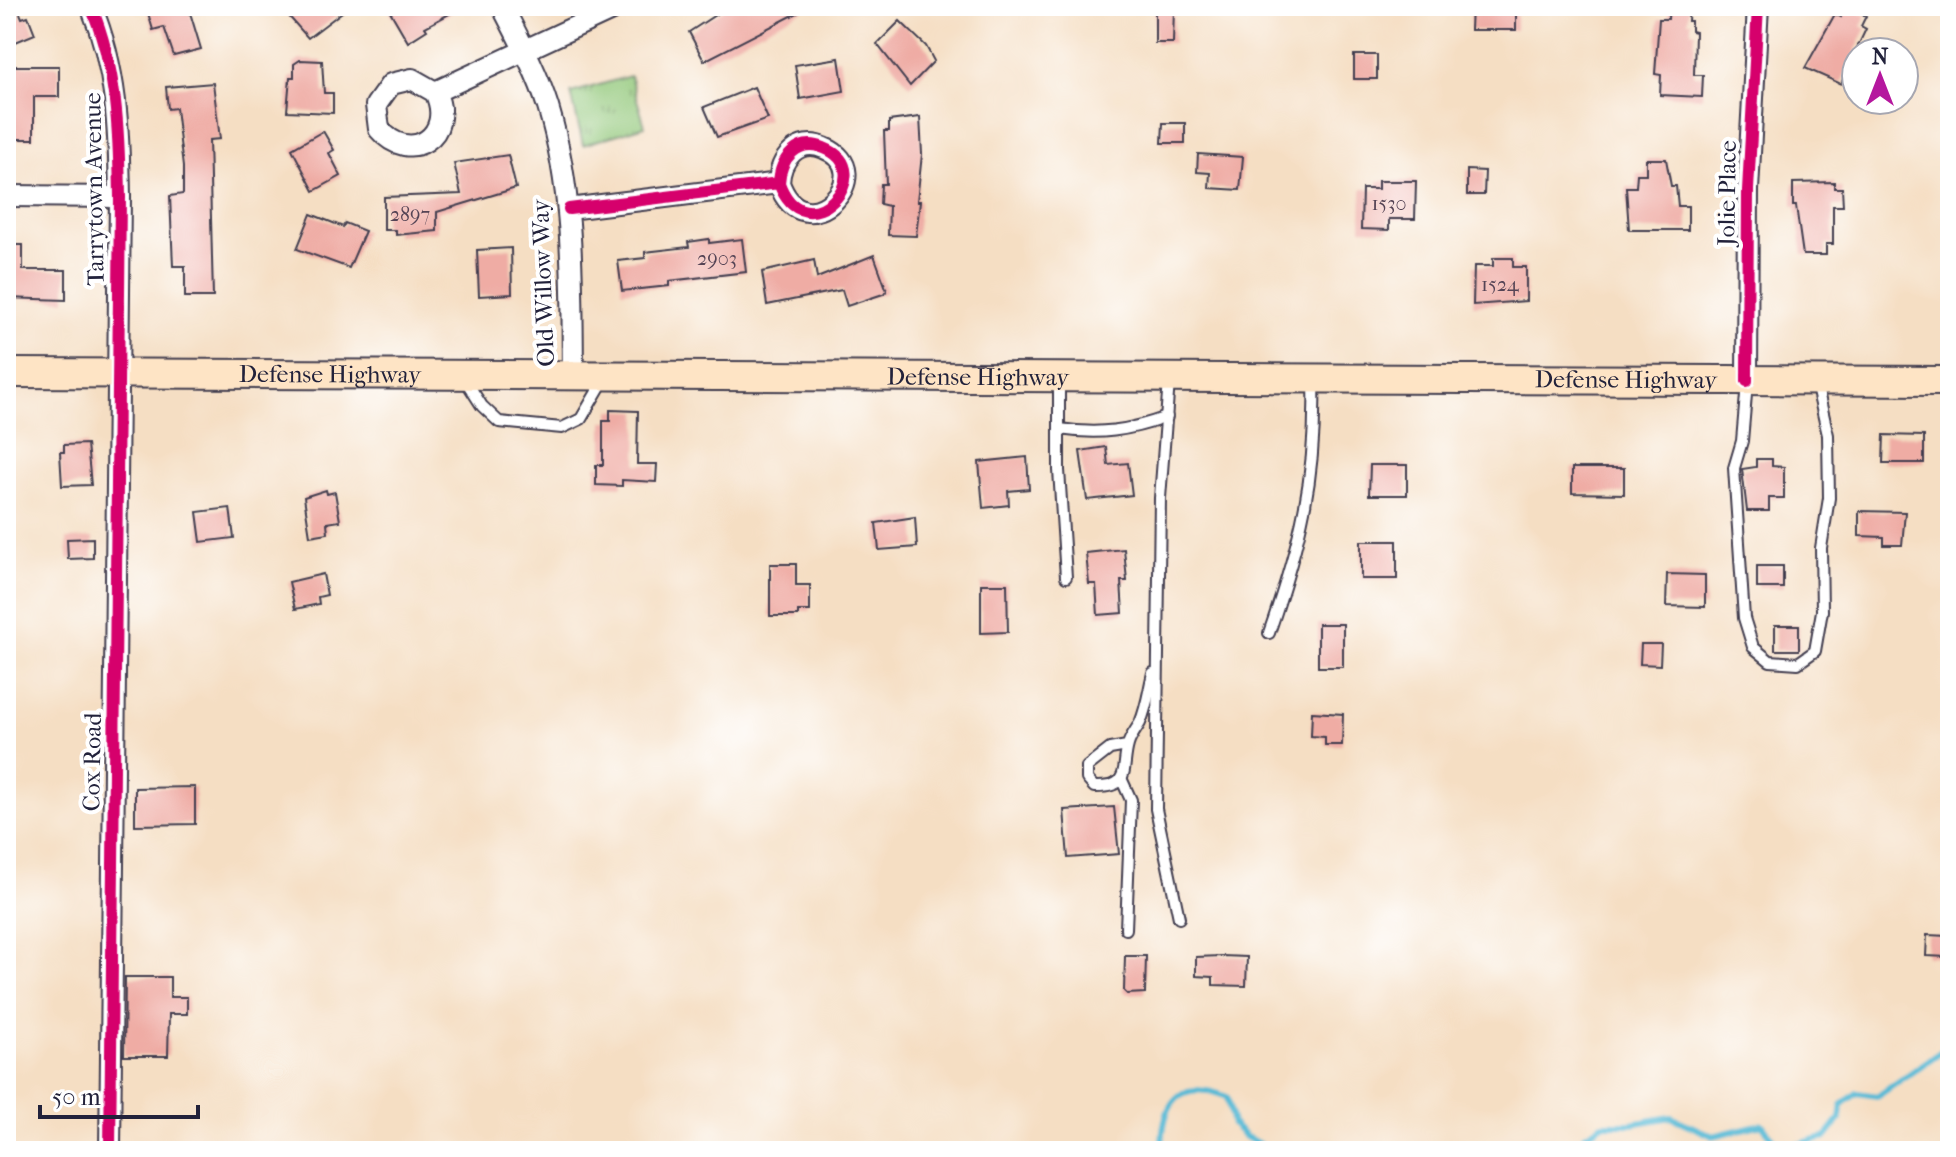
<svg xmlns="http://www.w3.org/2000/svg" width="1956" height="1157" font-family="'IM FELL French Canon',serif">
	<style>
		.grass { fill: url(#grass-tufts); stroke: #5a745a; stroke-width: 2 }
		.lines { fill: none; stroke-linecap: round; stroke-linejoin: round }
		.stream { stroke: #57bad5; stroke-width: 6 }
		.building { fill: #efaca4 }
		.lane-casing { stroke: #423e4f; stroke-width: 14 }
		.street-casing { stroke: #423e4f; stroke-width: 24 }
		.secondary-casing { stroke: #423e4f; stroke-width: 32 }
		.lane { stroke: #fff; stroke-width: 10 }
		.street { stroke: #fff; stroke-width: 20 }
		.secondary { stroke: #fee4c5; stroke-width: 28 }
		.cycleway-casing { stroke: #fff; stroke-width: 17 }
		.cycleway { stroke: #d6006c; stroke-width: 12 }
		.labels { text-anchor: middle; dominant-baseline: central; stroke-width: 8; stroke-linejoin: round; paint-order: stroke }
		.number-label { font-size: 20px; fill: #545 }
		.street-label { font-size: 24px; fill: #22223b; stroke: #fff }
	</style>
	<defs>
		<pattern id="grass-tufts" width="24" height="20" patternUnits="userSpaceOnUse" patternTransform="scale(2)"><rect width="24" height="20" fill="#92c779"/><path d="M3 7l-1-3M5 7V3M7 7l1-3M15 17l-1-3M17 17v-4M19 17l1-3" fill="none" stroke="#77a164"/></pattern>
	</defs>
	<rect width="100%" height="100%" fill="#fff"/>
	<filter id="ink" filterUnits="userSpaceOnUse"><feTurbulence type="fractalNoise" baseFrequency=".0125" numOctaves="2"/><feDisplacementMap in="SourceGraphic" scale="16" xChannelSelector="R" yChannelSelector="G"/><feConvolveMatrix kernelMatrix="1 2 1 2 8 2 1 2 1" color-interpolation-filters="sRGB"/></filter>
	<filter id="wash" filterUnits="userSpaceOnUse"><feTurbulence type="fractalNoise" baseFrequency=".006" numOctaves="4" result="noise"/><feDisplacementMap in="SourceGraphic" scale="32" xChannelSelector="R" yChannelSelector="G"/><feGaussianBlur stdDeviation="1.8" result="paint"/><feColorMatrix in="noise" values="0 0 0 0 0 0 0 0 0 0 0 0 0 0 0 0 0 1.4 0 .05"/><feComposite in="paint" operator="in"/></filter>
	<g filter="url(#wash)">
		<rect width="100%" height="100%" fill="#f5dec3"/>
		<path class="grass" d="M 630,76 L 645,126 L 583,145 L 571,93 Z"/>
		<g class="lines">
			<g class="stream">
				<path d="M 1162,1151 C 1162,1104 1177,1077 1227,1097 L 1233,1125 L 1246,1137 L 1272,1151"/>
				<path d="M 1576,1151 L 1585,1135 L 1603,1124 L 1631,1124 L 1671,1117 L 1713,1136 L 1762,1124 L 1779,1148 C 1795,1148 1810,1139 1826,1137 L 1840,1119 L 1842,1105 L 1857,1093 L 1878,1096 L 1950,1045"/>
			</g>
		</g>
		<g id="blocks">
			<g class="building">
				<path d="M 6,6 L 17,6 L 22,18 L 28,16 L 35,34 L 6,46 Z"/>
				<path d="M 146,6 L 188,6 L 201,49 L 174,56 L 164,27 L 153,30 Z"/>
				<path d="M 294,6 L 350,6 L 308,38 L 286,13 Z"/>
				<path d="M 387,6 L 464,6 L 425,27 L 427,30 L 408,42 Z"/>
				<path d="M 729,6 L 811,6 L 704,61 L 689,32 Z"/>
				<path d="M 1155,6 L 1174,6 L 1173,43 L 1155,43 Z"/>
				<path d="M 1471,6 L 1516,6 L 1516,30 L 1470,30 Z"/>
				<path d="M 1669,6 L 1689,6 L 1688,21 L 1691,21 L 1691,31 L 1695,32 L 1694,75 L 1703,75 L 1702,97 L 1660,95 L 1661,75 L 1655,74 L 1659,19 L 1668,19 Z"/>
				<path d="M 1845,6 L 1866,16 L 1861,26 L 1866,29 L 1856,50 L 1856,66 L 1850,63 L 1841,84 L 1805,68 L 1835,14 L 1841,17 Z"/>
				<path d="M 900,21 L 926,46 L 934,61 L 910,86 L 877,44 Z"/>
				<rect x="1354" y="55" width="23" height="24"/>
				<path d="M 839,58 L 844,91 L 800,99 L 795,65 Z"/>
				<path d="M 300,60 L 322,61 L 324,93 L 333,93 L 333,113 L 287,111 L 290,77 L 294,77 L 294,64 Z"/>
				<path d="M 6,66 L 59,66 L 59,97 L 34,97 L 34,139 L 6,139 Z"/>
				<path d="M 213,83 L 220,139 L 209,140 L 213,297 L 185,297 L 185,266 L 173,266 L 170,196 L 183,194 L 183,167 L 176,108 L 168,109 L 166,87 Z"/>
				<path d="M 754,87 L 768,119 L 717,137 L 704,107 Z"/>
				<path d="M 920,117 L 922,154 L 917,201 L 920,201 L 916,236 L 888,235 L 889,206 L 880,204 L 881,184 L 886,184 L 884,131 L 889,131 L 889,121 Z"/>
				<path d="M 1163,123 L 1185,123 L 1185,143 L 1162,143 Z"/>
				<path d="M 323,131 L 334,150 L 329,153 L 341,176 L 314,191 L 292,149 Z"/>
				<path d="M 1198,154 L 1243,157 L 1240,190 L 1209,188 L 1210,173 L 1197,172 Z"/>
				<path d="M 508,155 L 516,188 L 437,212 L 437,231 L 396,235 L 396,230 L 384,230 L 384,197 L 461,194 L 454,163 Z"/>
				<path d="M 1646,159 L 1666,159 L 1671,186 L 1676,186 L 1678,206 L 1688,206 L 1688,230 L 1629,230 L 1626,187 L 1636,187 L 1637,174 L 1646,174 Z"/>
				<path d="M 1467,170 L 1485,171 L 1484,195 L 1467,195 Z"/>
				<path d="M 1378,181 L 1416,181 L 1415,219 L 1389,219 L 1389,230 L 1361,229 L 1362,189 L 1378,189 Z"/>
				<path d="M 1834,182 L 1834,188 L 1842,188 L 1843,206 L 1833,206 L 1833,244 L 1826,244 L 1826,255 L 1803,255 L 1796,206 L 1793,206 L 1793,183 Z"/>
				<path d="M 311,214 L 343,227 L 345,223 L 365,231 L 349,268 L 297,249 Z"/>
				<path d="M 709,239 L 709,243 L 742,239 L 746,272 L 669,281 L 669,286 L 622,291 L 618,261 L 645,258 L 645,252 L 689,247 L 688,242 Z"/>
				<path d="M 6,245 L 23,245 L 23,270 L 66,270 L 66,300 L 6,298 Z"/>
				<path d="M 511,248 L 512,294 L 479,296 L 477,250 Z"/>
				<path d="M 874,255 L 887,291 L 883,294 L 847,306 L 842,290 L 767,305 L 762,272 L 814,260 L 817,278 Z"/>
				<path d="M 1493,258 L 1513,258 L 1513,267 L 1526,267 L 1526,301 L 1473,305 L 1474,266 L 1493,266 Z"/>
				<path d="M 610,410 L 638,411 L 637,464 L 657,464 L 656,482 L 622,480 L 622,486 L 596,485 L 596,465 L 603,465 L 603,421 L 610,421 Z"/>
				<path d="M 1884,435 L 1924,436 L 1924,463 L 1883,463 Z"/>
				<path d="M 87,444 L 91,485 L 62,486 L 60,452 L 64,452 L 64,445 Z"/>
				<path d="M 1106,447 L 1108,465 L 1128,463 L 1132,495 L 1087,500 L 1080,451 Z"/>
				<path d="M 1027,457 L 1029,489 L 1008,491 L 1009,505 L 983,508 L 979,462 Z"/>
				<path d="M 1756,459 L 1772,459 L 1772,466 L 1784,467 L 1784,498 L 1769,498 L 1769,511 L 1747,511 L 1742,469 L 1756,467 Z"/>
				<path d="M 1370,465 L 1407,465 L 1407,495 L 1369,495 Z"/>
				<path d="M 1572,468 L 1624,468 L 1624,494 L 1572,493 Z"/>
				<path d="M 326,490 L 327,494 L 335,492 L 340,521 L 327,523 L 328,533 L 310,536 L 304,497 Z"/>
				<path d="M 230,508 L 234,538 L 201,542 L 197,512 Z"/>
				<path d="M 1859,511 L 1905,512 L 1902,545 L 1884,545 L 1884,537 L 1859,536 Z"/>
				<path d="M 915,517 L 917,547 L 879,550 L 876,523 Z"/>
				<path d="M 93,538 L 93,558 L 68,559 L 67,539 Z"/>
				<rect x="1361" y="541" width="36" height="38"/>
				<path d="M 1124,549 L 1127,581 L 1121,581 L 1123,613 L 1098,615 L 1096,584 L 1089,584 L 1086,553 Z"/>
				<path d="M 770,564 L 796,564 L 796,585 L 810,585 L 810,611 L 798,611 L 798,616 L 770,616 Z"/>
				<rect x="1757" y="566" width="26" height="22"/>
				<path d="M 323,574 L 327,595 L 318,597 L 319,604 L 295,609 L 289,582 Z"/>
				<path d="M 1667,574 L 1705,575 L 1705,607 L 1666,606 Z"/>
				<path d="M 981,584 L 1007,584 L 1008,632 L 981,633 Z"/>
				<rect x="1318" y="624" width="25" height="43"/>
				<rect x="1775" y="625" width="24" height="25"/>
				<path d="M 1641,644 L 1661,644 L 1660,665 L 1640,664 Z"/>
				<path d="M 1312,712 L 1343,714 L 1342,745 L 1325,745 L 1325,737 L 1311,736 Z"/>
				<path d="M 195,787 L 195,824 L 135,825 L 135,788 Z"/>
				<path d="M 1114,807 L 1119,854 L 1068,858 L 1064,810 Z"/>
				<path d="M 1927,935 L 1948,936 L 1948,957 L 1926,956 Z"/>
				<path d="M 1125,956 L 1146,956 L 1145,993 L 1127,994 L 1124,991 Z"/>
				<path d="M 1222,956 L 1247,957 L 1246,986 L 1213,985 L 1213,977 L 1196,976 L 1196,957 Z"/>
				<path d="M 125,977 L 170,977 L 170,997 L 187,997 L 187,1014 L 169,1014 L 168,1056 L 124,1056 Z"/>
			</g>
		</g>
	</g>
	<g filter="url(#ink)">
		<use href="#blocks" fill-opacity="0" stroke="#423e4f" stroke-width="2"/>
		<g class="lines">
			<g class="lane-casing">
				<g id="lane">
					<path d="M 464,378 L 482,406 L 499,422 L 562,428 L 581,419 L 605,378"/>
					<path d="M 1059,381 L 1059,470 L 1066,577"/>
					<path d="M 1169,381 L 1160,498 L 1156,809 L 1179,918"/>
					<path d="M 1747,383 L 1742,441 L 1734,468 L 1744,618 L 1753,647 L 1770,661 L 1798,663 L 1815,651 L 1822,611 L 1821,548 L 1829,498 L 1828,435 L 1816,383"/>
					<path d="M 1059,429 C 1100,435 1128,431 1167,417"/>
					<path d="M 1269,633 C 1300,543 1317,477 1314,381"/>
					<path d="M 1127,746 L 1110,749 L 1087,767 L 1087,779 L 1094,787 C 1132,788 1121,769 1128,745 C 1130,737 1136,730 1140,723 C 1147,707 1149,689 1153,673"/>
					<path d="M 1121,778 L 1131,800 L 1126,929"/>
				</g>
			</g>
			<g class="street-casing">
				<g id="street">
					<path d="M 91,6 C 117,69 119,130 120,197 L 110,1151"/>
					<path d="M 502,6 C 519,39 537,72 548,107 C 575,196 572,286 573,377"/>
					<path d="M 435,92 C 456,135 410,166 379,129 L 376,105 L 391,84 L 412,79 L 435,92 L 620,6"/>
					<path d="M 6,196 L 120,197"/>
					<path d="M 569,209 L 779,183 C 805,254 883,171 824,148 C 798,137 780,159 779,183"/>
					<path d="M 1747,381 L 1748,190 L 1758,6"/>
				</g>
			</g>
			<g class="secondary-casing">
				<g id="secondary">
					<path id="s1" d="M 6,373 L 1950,381"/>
				</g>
			</g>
			<use href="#lane" class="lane"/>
			<use href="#street" class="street"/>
			<use href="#secondary" class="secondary"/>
			<g class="cycleway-casing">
				<g id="cycleway">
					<path d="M 91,6 C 117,69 119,130 120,197 L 110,1151"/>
					<path d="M 569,209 L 779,183 C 805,254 883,171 824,148 C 798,137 780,159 779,183"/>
					<path d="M 1747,381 L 1748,190 L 1758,6"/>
				</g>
			</g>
			<use href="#cycleway" class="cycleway"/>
		</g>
	</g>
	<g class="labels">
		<g class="number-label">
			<text x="1389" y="203">1530</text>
			<text x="410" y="214">2897</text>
			<text x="717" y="258">2903</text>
			<text x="1500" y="284">1524</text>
		</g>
		<g class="street-label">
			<text transform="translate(94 189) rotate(-91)">Tarrytown Avenue</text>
			<text transform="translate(1727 193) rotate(-89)">Jolie Place</text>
			<text transform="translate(543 283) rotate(-92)">Old Willow Way</text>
			<text stroke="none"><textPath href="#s1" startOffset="324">Defense Highway</textPath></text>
			<text stroke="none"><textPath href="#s1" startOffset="972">Defense Highway</textPath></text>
			<text stroke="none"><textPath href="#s1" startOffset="1620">Defense Highway</textPath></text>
			<text transform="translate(92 762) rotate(-89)">Cox Road</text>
		</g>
	</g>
	<rect width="1956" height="1157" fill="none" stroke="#fff" stroke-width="32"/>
	<g transform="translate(1880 76)"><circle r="38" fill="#ffffff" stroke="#a7a7b1" stroke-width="2"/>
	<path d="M0-6L14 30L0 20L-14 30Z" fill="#b5179e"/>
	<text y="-12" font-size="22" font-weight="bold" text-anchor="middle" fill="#22223b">N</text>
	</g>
	<path d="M40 1105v12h158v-12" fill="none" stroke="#22223b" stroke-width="4"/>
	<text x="52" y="1105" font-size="24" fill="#22223b" stroke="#ffffff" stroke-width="6" paint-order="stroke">50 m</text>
</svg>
